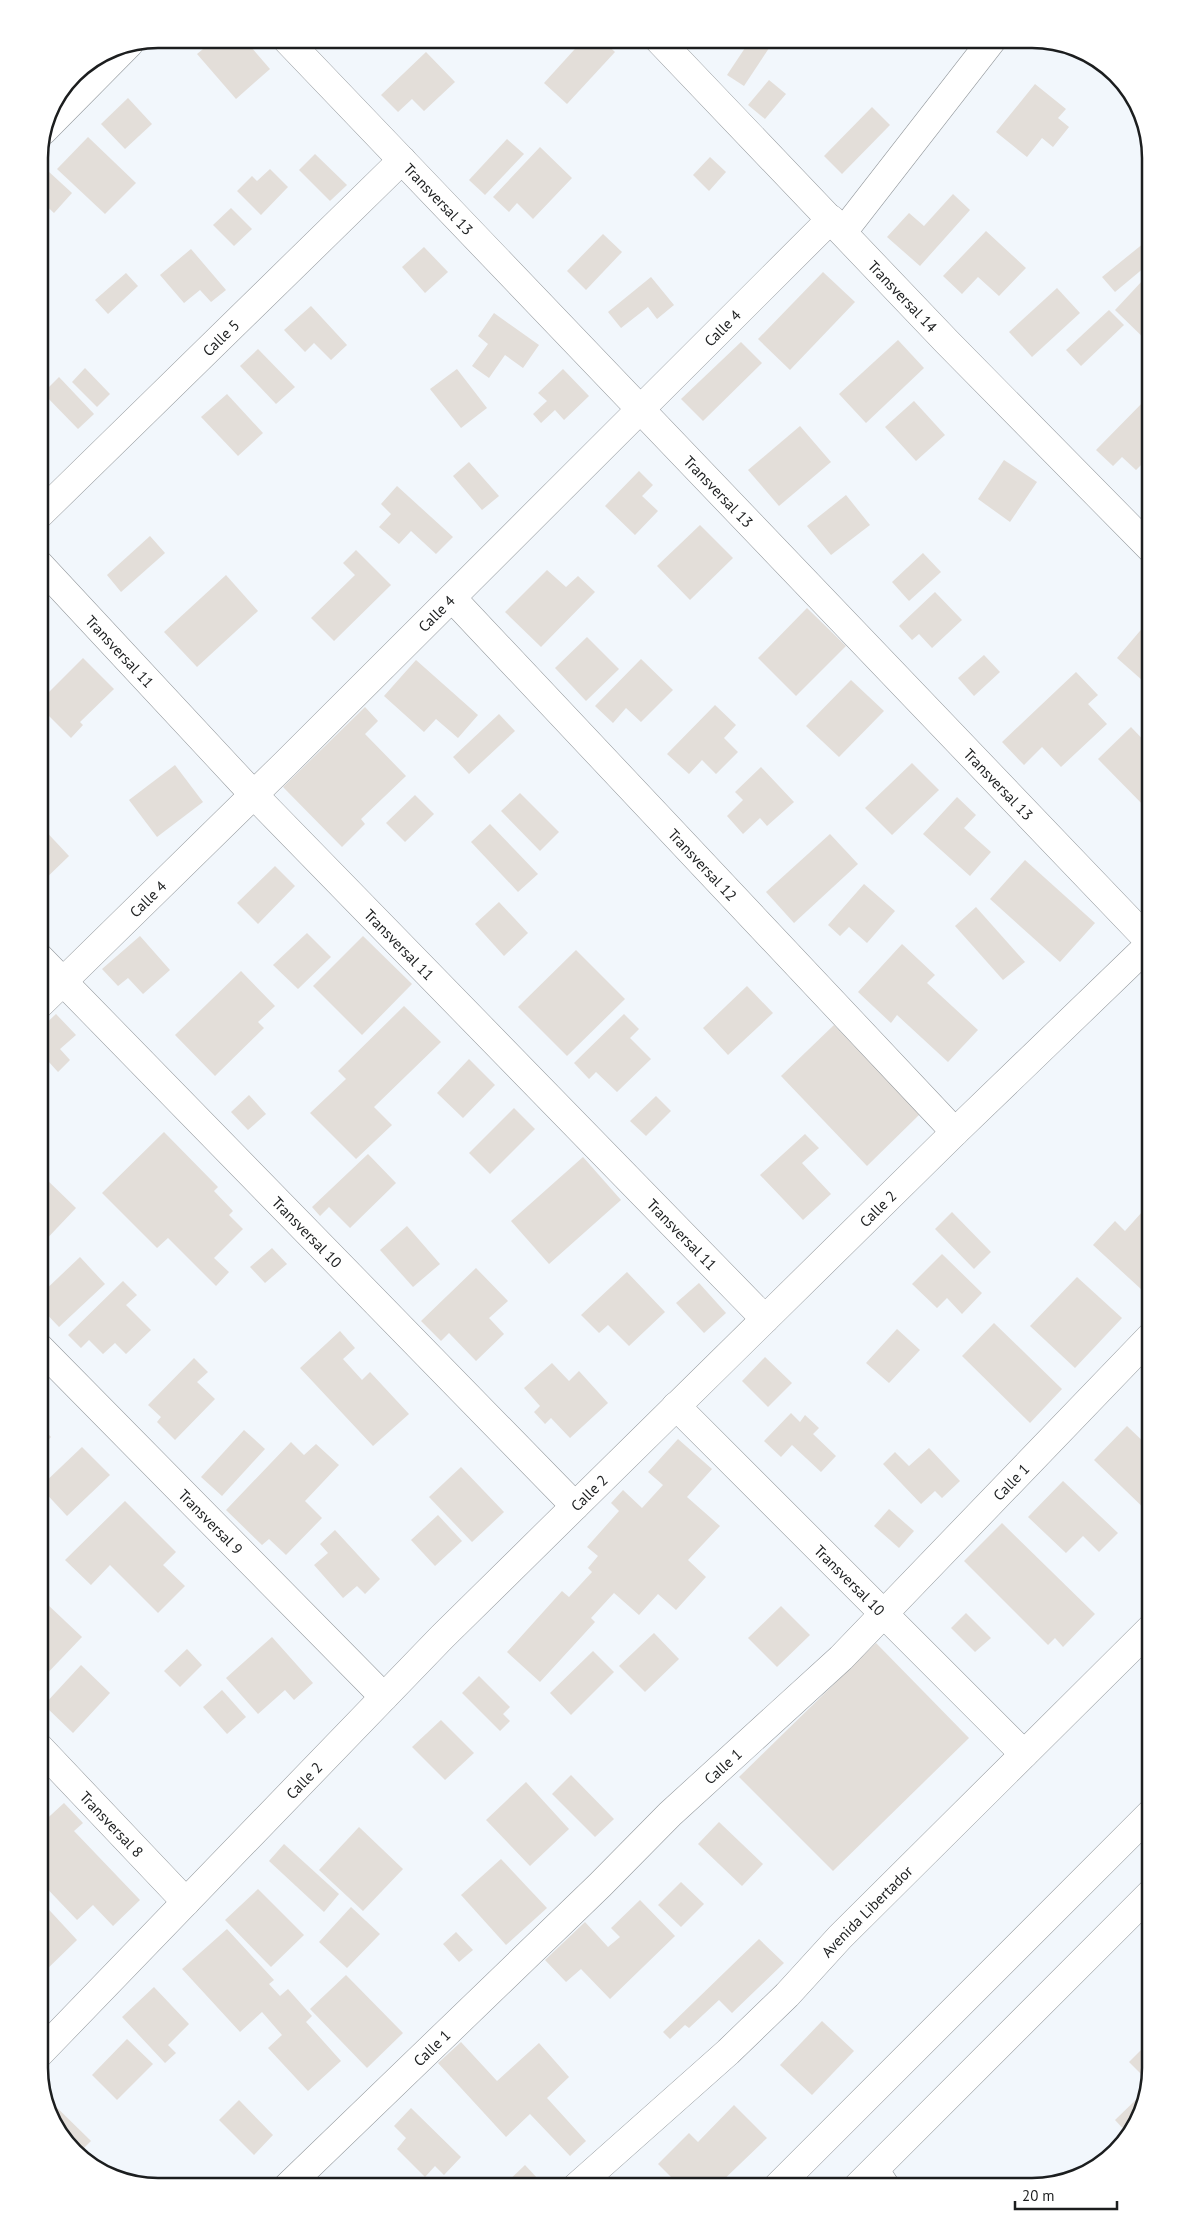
<svg xmlns="http://www.w3.org/2000/svg" width="1190" height="2226" font-family="'PT Sans',sans-serif">
	<style>
		.building { fill: #e3ded9 }
		.lines { fill: none; stroke-linecap: round; stroke-linejoin: round }
		.street-casing { stroke: #93989c; stroke-width: 29 }
		.primary-casing { stroke: #93989c; stroke-width: 29 }
		.street { stroke: #fff; stroke-width: 28 }
		.primary { stroke: #fff; stroke-width: 28 }
		.labels { text-anchor: middle; dominant-baseline: central; stroke-width: 4; stroke-linejoin: round; paint-order: stroke }
		.street-label { font-size: 15px; fill: #1c1e1f; stroke: #fff }
		.rim { fill: none; stroke: #1c1e1f; stroke-width: 2.5 }
	</style>
	<rect width="100%" height="100%" fill="#f2f7fc"/>
	<g class="building">
		<path d="M 215,39 L 244,39 L 270,69 L 236,99 L 197,54 Z"/>
		<path d="M 584,39 L 601,39 L 615,52 L 567,104 L 544,83 Z"/>
		<path d="M 751,39 L 775,39 L 744,86 L 727,75 Z"/>
		<path d="M 426,52 L 455,82 L 424,111 L 412,99 L 398,112 L 381,95 Z"/>
		<path d="M 769,80 L 786,94 L 765,119 L 748,105 Z"/>
		<path d="M 1035,84 L 1066,109 L 1058,118 L 1069,127 L 1053,147 L 1042,138 L 1027,157 L 996,132 Z"/>
		<path d="M 128,98 L 152,124 L 125,149 L 101,124 Z"/>
		<path d="M 872,107 L 890,125 L 842,174 L 824,156 Z"/>
		<path d="M 88,137 L 136,183 L 105,214 L 57,169 Z"/>
		<path d="M 507,139 L 524,154 L 485,195 L 469,180 Z"/>
		<path d="M 540,147 L 572,178 L 533,219 L 517,203 L 509,212 L 493,197 Z"/>
		<path d="M 315,154 L 347,185 L 330,201 L 299,170 Z"/>
		<path d="M 710,157 L 726,172 L 709,191 L 693,175 Z"/>
		<path d="M 270,169 L 288,187 L 261,215 L 237,191 L 252,176 L 257,181 Z"/>
		<path d="M 48,171 L 72,193 L 54,213 L 39,199 L 39,180 Z"/>
		<path d="M 953,194 L 970,210 L 920,266 L 887,237 L 909,213 L 924,226 Z"/>
		<path d="M 231,208 L 252,229 L 234,246 L 213,225 Z"/>
		<path d="M 986,231 L 1026,268 L 999,296 L 978,277 L 962,294 L 943,276 Z"/>
		<path d="M 603,234 L 622,252 L 586,290 L 567,271 Z"/>
		<path d="M 1144,243 L 1151,252 L 1151,262 L 1115,292 L 1102,277 Z"/>
		<path d="M 424,247 L 448,272 L 425,293 L 402,267 Z"/>
		<path d="M 191,249 L 226,290 L 211,302 L 200,290 L 184,303 L 160,275 Z"/>
		<path d="M 823,272 L 855,302 L 790,370 L 758,339 Z"/>
		<path d="M 126,273 L 138,286 L 108,314 L 95,300 Z"/>
		<path d="M 651,277 L 674,305 L 657,319 L 648,307 L 621,328 L 608,312 Z"/>
		<path d="M 1144,279 L 1151,286 L 1151,345 L 1115,310 Z"/>
		<path d="M 1057,288 L 1080,313 L 1032,357 L 1009,332 Z"/>
		<path d="M 311,306 L 347,345 L 331,360 L 314,343 L 305,352 L 284,330 Z"/>
		<path d="M 1109,310 L 1124,325 L 1081,366 L 1066,350 Z"/>
		<path d="M 494,313 L 539,345 L 523,368 L 505,355 L 489,378 L 472,366 L 488,344 L 478,336 Z"/>
		<path d="M 898,340 L 924,368 L 866,423 L 839,394 Z"/>
		<path d="M 741,342 L 762,363 L 703,421 L 681,399 Z"/>
		<path d="M 258,349 L 295,387 L 276,404 L 240,366 Z"/>
		<path d="M 85,368 L 110,394 L 97,407 L 72,382 Z"/>
		<path d="M 457,369 L 487,408 L 461,428 L 430,389 Z"/>
		<path d="M 563,369 L 589,396 L 564,420 L 555,410 L 541,423 L 533,414 L 547,401 L 538,393 Z"/>
		<path d="M 59,377 L 94,414 L 78,429 L 43,393 Z"/>
		<path d="M 227,394 L 263,433 L 238,456 L 201,417 Z"/>
		<path d="M 1151,394 L 1151,455 L 1136,470 L 1122,457 L 1113,466 L 1096,450 Z"/>
		<path d="M 914,401 L 945,435 L 916,461 L 885,427 Z"/>
		<path d="M 800,426 L 831,462 L 779,506 L 748,470 Z"/>
		<path d="M 1004,460 L 1037,482 L 1010,522 L 978,499 Z"/>
		<path d="M 469,462 L 499,496 L 482,510 L 453,476 Z"/>
		<path d="M 639,471 L 653,485 L 642,496 L 658,511 L 635,535 L 605,506 Z"/>
		<path d="M 397,486 L 453,537 L 436,554 L 411,531 L 399,544 L 379,527 L 391,514 L 381,504 Z"/>
		<path d="M 846,495 L 870,525 L 831,555 L 807,526 Z"/>
		<path d="M 1151,495 L 1151,514 L 1142,505 Z"/>
		<path d="M 700,525 L 733,558 L 690,600 L 657,566 Z"/>
		<path d="M 150,536 L 165,553 L 121,592 L 107,575 Z"/>
		<path d="M 356,550 L 391,585 L 334,641 L 311,618 L 355,575 L 343,563 Z"/>
		<path d="M 923,553 L 941,572 L 909,601 L 892,582 Z"/>
		<path d="M 547,570 L 566,587 L 578,576 L 595,592 L 541,647 L 505,612 Z"/>
		<path d="M 226,575 L 258,611 L 197,667 L 164,632 Z"/>
		<path d="M 935,592 L 962,620 L 932,648 L 919,634 L 912,640 L 899,626 Z"/>
		<path d="M 807,608 L 846,646 L 796,696 L 758,658 Z"/>
		<path d="M 1151,618 L 1151,688 L 1117,658 Z"/>
		<path d="M 587,637 L 619,669 L 586,701 L 555,668 Z"/>
		<path d="M 984,655 L 1000,672 L 974,696 L 958,678 Z"/>
		<path d="M 83,658 L 114,689 L 80,722 L 83,725 L 71,738 L 39,706 L 39,702 Z"/>
		<path d="M 641,659 L 673,690 L 641,722 L 626,708 L 613,723 L 595,706 Z"/>
		<path d="M 416,660 L 478,715 L 458,738 L 436,719 L 424,732 L 384,696 Z"/>
		<path d="M 1076,672 L 1098,695 L 1088,704 L 1107,724 L 1061,767 L 1042,747 L 1024,765 L 1002,742 Z"/>
		<path d="M 851,680 L 884,711 L 839,757 L 806,726 Z"/>
		<path d="M 715,705 L 736,725 L 724,738 L 738,752 L 716,774 L 702,760 L 689,774 L 667,754 Z"/>
		<path d="M 365,707 L 378,721 L 365,734 L 406,776 L 361,819 L 365,824 L 342,847 L 283,787 Z"/>
		<path d="M 499,714 L 515,731 L 469,774 L 453,757 Z"/>
		<path d="M 1131,727 L 1151,748 L 1151,813 L 1098,759 Z"/>
		<path d="M 912,763 L 939,790 L 892,835 L 865,808 Z"/>
		<path d="M 175,765 L 203,802 L 157,837 L 129,800 Z"/>
		<path d="M 761,767 L 794,802 L 767,826 L 760,818 L 743,834 L 727,816 L 743,800 L 735,792 Z"/>
		<path d="M 520,793 L 559,832 L 540,851 L 501,811 Z"/>
		<path d="M 415,795 L 434,814 L 405,842 L 386,823 Z"/>
		<path d="M 957,797 L 976,815 L 964,828 L 991,852 L 970,876 L 923,834 Z"/>
		<path d="M 39,824 L 69,856 L 40,884 L 39,882 Z"/>
		<path d="M 490,824 L 538,874 L 518,892 L 471,842 Z"/>
		<path d="M 830,834 L 858,864 L 794,923 L 766,892 Z"/>
		<path d="M 1025,860 L 1095,923 L 1060,962 L 990,899 Z"/>
		<path d="M 275,866 L 295,886 L 258,924 L 237,903 Z"/>
		<path d="M 864,884 L 895,911 L 867,943 L 849,927 L 840,936 L 828,925 Z"/>
		<path d="M 499,902 L 528,933 L 504,956 L 475,924 Z"/>
		<path d="M 976,907 L 1025,962 L 1003,980 L 955,926 Z"/>
		<path d="M 307,933 L 331,957 L 298,989 L 273,965 Z"/>
		<path d="M 140,936 L 170,970 L 143,994 L 128,978 L 118,986 L 102,969 Z"/>
		<path d="M 363,936 L 412,984 L 362,1035 L 313,986 Z"/>
		<path d="M 902,944 L 935,975 L 927,983 L 978,1030 L 948,1062 L 897,1015 L 891,1023 L 858,992 Z"/>
		<path d="M 576,950 L 625,999 L 567,1056 L 518,1007 Z"/>
		<path d="M 241,971 L 275,1006 L 258,1022 L 264,1028 L 215,1076 L 175,1035 Z"/>
		<path d="M 747,986 L 773,1013 L 728,1055 L 703,1028 Z"/>
		<path d="M 404,1006 L 441,1042 L 374,1107 L 392,1125 L 356,1159 L 310,1113 L 346,1079 L 338,1071 Z"/>
		<path d="M 56,1014 L 76,1035 L 60,1049 L 70,1060 L 58,1072 L 48,1061 L 39,1070 L 39,1030 Z"/>
		<path d="M 624,1014 L 639,1029 L 630,1038 L 651,1059 L 617,1092 L 596,1072 L 589,1079 L 574,1063 Z"/>
		<path d="M 834,1025 L 920,1114 L 867,1166 L 781,1076 Z"/>
		<path d="M 469,1059 L 495,1085 L 463,1118 L 437,1093 Z"/>
		<path d="M 249,1095 L 266,1114 L 248,1130 L 231,1112 Z"/>
		<path d="M 656,1096 L 671,1111 L 646,1136 L 630,1121 Z"/>
		<path d="M 514,1108 L 535,1129 L 490,1174 L 469,1153 Z"/>
		<path d="M 164,1132 L 218,1187 L 214,1191 L 233,1211 L 229,1215 L 243,1229 L 214,1258 L 229,1272 L 216,1286 L 168,1238 L 157,1248 L 102,1193 Z"/>
		<path d="M 805,1134 L 819,1148 L 802,1163 L 831,1194 L 803,1220 L 760,1175 Z"/>
		<path d="M 368,1154 L 396,1183 L 350,1228 L 329,1207 L 320,1216 L 312,1207 Z"/>
		<path d="M 583,1157 L 621,1200 L 549,1264 L 511,1221 Z"/>
		<path d="M 44,1177 L 76,1208 L 39,1247 L 39,1183 Z"/>
		<path d="M 1151,1202 L 1151,1280 L 1142,1290 L 1093,1245 L 1115,1221 L 1125,1231 Z"/>
		<path d="M 952,1212 L 991,1252 L 974,1269 L 935,1229 Z"/>
		<path d="M 407,1226 L 440,1264 L 413,1287 L 380,1250 Z"/>
		<path d="M 272,1248 L 287,1264 L 265,1283 L 250,1267 Z"/>
		<path d="M 942,1254 L 982,1293 L 962,1314 L 947,1298 L 937,1308 L 912,1284 Z"/>
		<path d="M 80,1257 L 105,1284 L 59,1327 L 39,1306 L 39,1296 Z"/>
		<path d="M 476,1268 L 508,1301 L 489,1318 L 504,1334 L 476,1361 L 449,1333 L 441,1341 L 421,1321 Z"/>
		<path d="M 627,1272 L 665,1312 L 629,1346 L 608,1325 L 599,1333 L 581,1315 Z"/>
		<path d="M 1077,1277 L 1122,1318 L 1075,1368 L 1030,1326 Z"/>
		<path d="M 123,1281 L 137,1295 L 126,1305 L 151,1330 L 126,1354 L 115,1343 L 103,1354 L 89,1340 L 81,1348 L 68,1335 Z"/>
		<path d="M 699,1283 L 726,1313 L 704,1333 L 676,1303 Z"/>
		<path d="M 994,1323 L 1062,1389 L 1030,1423 L 962,1356 Z"/>
		<path d="M 897,1329 L 920,1350 L 889,1383 L 866,1363 Z"/>
		<path d="M 340,1331 L 355,1348 L 343,1359 L 362,1380 L 370,1372 L 409,1414 L 373,1446 L 300,1368 Z"/>
		<path d="M 765,1357 L 792,1383 L 768,1407 L 742,1381 Z"/>
		<path d="M 194,1358 L 208,1372 L 197,1382 L 215,1399 L 175,1440 L 157,1422 L 161,1417 L 148,1405 Z"/>
		<path d="M 552,1363 L 569,1381 L 579,1371 L 608,1403 L 570,1438 L 551,1418 L 545,1424 L 534,1412 L 540,1406 L 524,1388 Z"/>
		<path d="M 791,1413 L 800,1422 L 805,1415 L 819,1428 L 813,1434 L 836,1456 L 821,1472 L 792,1445 L 781,1457 L 764,1441 Z"/>
		<path d="M 39,1424 L 51,1437 L 39,1450 Z"/>
		<path d="M 1127,1426 L 1151,1449 L 1151,1515 L 1094,1460 Z"/>
		<path d="M 244,1430 L 265,1449 L 222,1496 L 201,1477 Z"/>
		<path d="M 678,1439 L 712,1469 L 687,1497 L 720,1526 L 688,1560 L 706,1577 L 676,1610 L 658,1594 L 639,1615 L 614,1593 L 591,1618 L 595,1622 L 540,1682 L 507,1652 L 562,1591 L 569,1597 L 592,1572 L 588,1568 L 598,1556 L 587,1547 L 619,1511 L 611,1503 L 623,1490 L 642,1508 L 663,1485 L 648,1472 Z"/>
		<path d="M 291,1442 L 304,1455 L 316,1444 L 339,1465 L 305,1501 L 322,1518 L 286,1555 L 269,1539 L 262,1545 L 226,1510 Z"/>
		<path d="M 82,1447 L 110,1475 L 67,1516 L 40,1487 Z"/>
		<path d="M 929,1448 L 960,1481 L 942,1498 L 935,1491 L 921,1504 L 883,1464 L 895,1452 L 909,1466 Z"/>
		<path d="M 461,1467 L 504,1512 L 472,1542 L 429,1497 Z"/>
		<path d="M 1063,1481 L 1118,1533 L 1099,1552 L 1083,1536 L 1066,1553 L 1028,1517 Z"/>
		<path d="M 125,1501 L 176,1552 L 163,1565 L 185,1586 L 158,1613 L 110,1565 L 91,1585 L 65,1560 Z"/>
		<path d="M 889,1509 L 914,1531 L 899,1548 L 874,1526 Z"/>
		<path d="M 438,1515 L 462,1541 L 435,1566 L 411,1540 Z"/>
		<path d="M 1002,1523 L 1095,1614 L 1063,1647 L 1055,1638 L 1048,1645 L 964,1561 Z"/>
		<path d="M 335,1530 L 380,1579 L 365,1594 L 357,1586 L 343,1598 L 314,1565 L 328,1553 L 320,1544 Z"/>
		<path d="M 47,1604 L 82,1637 L 39,1682 L 39,1613 Z"/>
		<path d="M 781,1606 L 810,1635 L 777,1667 L 748,1638 Z"/>
		<path d="M 966,1613 L 991,1638 L 975,1652 L 951,1628 Z"/>
		<path d="M 654,1633 L 679,1659 L 645,1692 L 619,1666 Z"/>
		<path d="M 272,1637 L 313,1683 L 294,1700 L 285,1690 L 258,1714 L 226,1678 Z"/>
		<path d="M 876,1643 L 969,1738 L 833,1871 L 739,1777 Z"/>
		<path d="M 187,1649 L 202,1665 L 180,1687 L 164,1671 Z"/>
		<path d="M 593,1651 L 614,1672 L 571,1715 L 550,1693 Z"/>
		<path d="M 81,1665 L 110,1693 L 73,1733 L 44,1705 Z"/>
		<path d="M 479,1676 L 510,1707 L 503,1714 L 510,1721 L 500,1731 L 462,1693 Z"/>
		<path d="M 222,1690 L 246,1717 L 227,1734 L 203,1707 Z"/>
		<path d="M 441,1720 L 474,1753 L 445,1780 L 412,1747 Z"/>
		<path d="M 571,1775 L 614,1819 L 595,1837 L 552,1794 Z"/>
		<path d="M 526,1782 L 569,1829 L 530,1866 L 486,1820 Z"/>
		<path d="M 64,1803 L 83,1823 L 74,1831 L 140,1900 L 113,1926 L 93,1905 L 77,1920 L 39,1880 L 39,1826 Z"/>
		<path d="M 719,1822 L 763,1864 L 742,1886 L 698,1844 Z"/>
		<path d="M 359,1827 L 403,1869 L 363,1911 L 319,1870 Z"/>
		<path d="M 284,1844 L 339,1894 L 324,1912 L 269,1861 Z"/>
		<path d="M 501,1859 L 547,1908 L 506,1945 L 461,1895 Z"/>
		<path d="M 681,1882 L 704,1904 L 681,1927 L 658,1905 Z"/>
		<path d="M 258,1889 L 304,1935 L 271,1967 L 225,1920 Z"/>
		<path d="M 39,1899 L 77,1940 L 44,1972 L 39,1966 Z"/>
		<path d="M 640,1900 L 675,1936 L 610,1999 L 581,1969 L 566,1982 L 545,1960 L 585,1922 L 608,1947 L 620,1937 L 611,1928 Z"/>
		<path d="M 351,1907 L 380,1934 L 347,1968 L 319,1942 Z"/>
		<path d="M 227,1929 L 274,1980 L 269,1984 L 280,1996 L 288,1989 L 312,2016 L 306,2022 L 341,2061 L 308,2091 L 268,2048 L 282,2035 L 262,2012 L 240,2032 L 182,1969 Z"/>
		<path d="M 456,1932 L 473,1950 L 459,1962 L 443,1944 Z"/>
		<path d="M 759,1939 L 784,1963 L 732,2013 L 719,2000 L 689,2028 L 685,2025 L 670,2039 L 663,2032 Z"/>
		<path d="M 346,1975 L 403,2033 L 367,2068 L 310,2009 Z"/>
		<path d="M 154,1987 L 189,2024 L 168,2045 L 176,2053 L 165,2063 L 122,2017 Z"/>
		<path d="M 822,2021 L 854,2051 L 812,2095 L 780,2065 Z"/>
		<path d="M 127,2039 L 153,2064 L 117,2100 L 92,2075 Z"/>
		<path d="M 1150,2041 L 1151,2069 L 1148,2081 L 1129,2062 Z"/>
		<path d="M 461,2042 L 497,2081 L 539,2043 L 569,2077 L 547,2098 L 586,2141 L 570,2156 L 530,2114 L 506,2137 L 438,2063 Z"/>
		<path d="M 1145,2091 L 1131,2135 L 1130,2136 L 1115,2120 Z"/>
		<path d="M 44,2095 L 91,2141 L 79,2153 L 48,2115 Z"/>
		<path d="M 239,2100 L 273,2135 L 254,2155 L 219,2120 Z"/>
		<path d="M 734,2105 L 767,2138 L 716,2187 L 681,2187 L 658,2164 L 689,2133 L 698,2142 Z"/>
		<path d="M 411,2108 L 461,2157 L 444,2175 L 435,2166 L 425,2177 L 397,2149 L 406,2138 L 394,2126 Z"/>
		<path d="M 525,2165 L 539,2180 L 532,2187 L 502,2187 Z"/>
		<path d="M 156,2178 L 167,2187 L 148,2187 Z"/>
	</g>
	<g class="lines">
		<g class="street-casing">
			<g id="street">
				<path id="s1" d="M 286,39 L 1151,943"/>
				<path id="s2" d="M 658,39 L 947,342 L 1151,549"/>
				<path d="M 43,131 L 129,44"/>
				<path d="M 843,232 L 993,39"/>
				<path id="s3" d="M 39,515 L 402,160"/>
				<path id="s4" d="M 39,564 L 254,795 L 765,1319"/>
				<path id="s5" d="M 452,598 L 955,1132"/>
				<path id="s6" d="M 39,957 L 575,1506"/>
				<path id="s7" d="M 39,1005 L 286,763 L 831,219"/>
				<path id="s8" d="M 39,1347 L 384,1697"/>
				<path id="s9" d="M 676,1406 L 1024,1754"/>
				<path id="s10" d="M 39,1747 L 186,1902"/>
				<path id="s11" d="M 39,2054 L 442,1637 L 955,1132 L 1151,943"/>
				<path d="M 875,2170 L 886,2187"/>
				<path id="s12" d="M 287,2187 L 600,1885 L 670,1814 L 841,1658 L 1151,1336"/>
				<path id="s13" d="M 576,2187 L 728,2052 L 787,1995 L 840,1937 L 1151,1628"/>
			</g>
		</g>
		<g class="primary-casing">
			<g id="primary">
				<path d="M 777,2187 L 1151,1813"/>
				<path d="M 857,2187 L 1151,1893"/>
			</g>
		</g>
		<use href="#street" class="street"/>
		<use href="#primary" class="primary"/>
	</g>
	<g class="labels">
		<g class="street-label">
			<text stroke="none"><textPath href="#s1" startOffset="221">Transversal 13</textPath></text>
			<text stroke="none"><textPath href="#s2" startOffset="355">Transversal 14</textPath></text>
			<text stroke="none"><textPath href="#s7" startOffset="962">Calle 4</textPath></text>
			<text stroke="none"><textPath href="#s3" startOffset="254">Calle 5</textPath></text>
			<text stroke="none"><textPath href="#s1" startOffset="626">Transversal 13</textPath></text>
			<text stroke="none"><textPath href="#s7" startOffset="558">Calle 4</textPath></text>
			<text stroke="none"><textPath href="#s4" startOffset="119">Transversal 11</textPath></text>
			<text stroke="none"><textPath href="#s1" startOffset="1031">Transversal 13</textPath></text>
			<text stroke="none"><textPath href="#s5" startOffset="366">Transversal 12</textPath></text>
			<text stroke="none"><textPath href="#s7" startOffset="152">Calle 4</textPath></text>
			<text stroke="none"><textPath href="#s4" startOffset="524">Transversal 11</textPath></text>
			<text stroke="none"><textPath href="#s11" startOffset="1191">Calle 2</textPath></text>
			<text stroke="none"><textPath href="#s6" startOffset="384">Transversal 10</textPath></text>
			<text stroke="none"><textPath href="#s4" startOffset="929">Transversal 11</textPath></text>
			<text stroke="none"><textPath href="#s12" startOffset="1011">Calle 1</textPath></text>
			<text stroke="none"><textPath href="#s11" startOffset="786">Calle 2</textPath></text>
			<text stroke="none"><textPath href="#s8" startOffset="245">Transversal 9</textPath></text>
			<text stroke="none"><textPath href="#s9" startOffset="246">Transversal 10</textPath></text>
			<text stroke="none"><textPath href="#s12" startOffset="606">Calle 1</textPath></text>
			<text stroke="none"><textPath href="#s11" startOffset="381">Calle 2</textPath></text>
			<text stroke="none"><textPath href="#s10" startOffset="106">Transversal 8</textPath></text>
			<text stroke="none"><textPath href="#s13" startOffset="401">Avenida Libertador</textPath></text>
			<text stroke="none"><textPath href="#s12" startOffset="201">Calle 1</textPath></text>
		</g>
	</g>
	<path d="M0 0H1190V2226H0ZM158 48H1032A110 110 0 0 1 1142 158V2068A110 110 0 0 1 1032 2178H158A110 110 0 0 1 48 2068V158A110 110 0 0 1 158 48Z" fill="#fff" fill-rule="evenodd"/>
	<path class="rim" d="M158 48H1032A110 110 0 0 1 1142 158V2068A110 110 0 0 1 1032 2178H158A110 110 0 0 1 48 2068V158A110 110 0 0 1 158 48Z"/>
	<path d="M1015 2201v8h102v-8" fill="none" stroke="#1c1e1f" stroke-width="2.5"/>
	<text x="1022" y="2201" font-size="15" fill="#1c1e1f" stroke="#ffffff" stroke-width="4" paint-order="stroke">20 m</text>
</svg>
